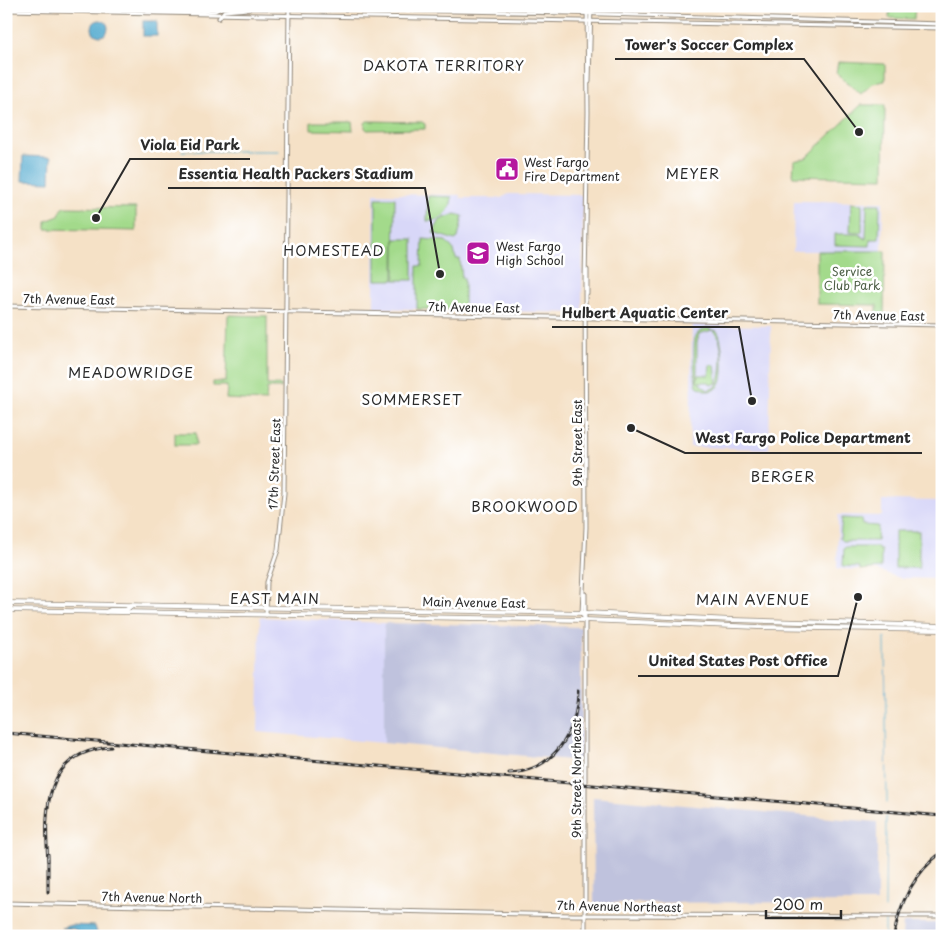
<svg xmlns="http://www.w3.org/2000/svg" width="948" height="942" font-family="'Playpen Sans',sans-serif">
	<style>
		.built { fill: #d8d7f8 }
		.industrial { fill: #bfc2dd }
		.green { fill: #a3da8b; stroke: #67825b; fill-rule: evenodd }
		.water { fill: #53aacf; stroke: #3f6a7d }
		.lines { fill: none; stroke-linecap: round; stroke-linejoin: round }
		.stream { stroke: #53aacf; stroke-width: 1 }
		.secondary-casing { stroke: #908678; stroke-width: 5 }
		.primary-casing { stroke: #908678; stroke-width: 5.5 }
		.secondary { stroke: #fff; stroke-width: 3 }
		.primary { stroke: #fff; stroke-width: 4 }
		.rail-casing { stroke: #2b2b2b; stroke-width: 3 }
		.rail { stroke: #fff; stroke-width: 1; stroke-dasharray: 4; stroke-linecap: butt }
		.labels { text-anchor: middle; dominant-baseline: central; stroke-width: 5; stroke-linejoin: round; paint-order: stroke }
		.poi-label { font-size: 12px; fill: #2b2b2b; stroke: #fff; text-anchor: start }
		.park-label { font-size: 12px; fill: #4f6048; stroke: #fff }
		.street-label { font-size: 12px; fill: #2b2b2b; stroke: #fff }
		.neighbourhood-label { font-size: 14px; letter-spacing: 1px; fill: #2b2b2b; stroke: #fff }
		.leader { fill: none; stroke: #2b2b2b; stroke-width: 2 }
		.callout-dot { fill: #2b2b2b; stroke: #fff; stroke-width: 2 }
		.callout-label { font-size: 14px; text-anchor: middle; font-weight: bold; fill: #2b2b2b; stroke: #fff; stroke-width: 5; stroke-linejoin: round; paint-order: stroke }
	</style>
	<rect width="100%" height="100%" fill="#fff"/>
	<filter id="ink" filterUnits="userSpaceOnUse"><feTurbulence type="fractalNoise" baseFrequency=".02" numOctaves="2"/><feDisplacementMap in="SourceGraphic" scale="10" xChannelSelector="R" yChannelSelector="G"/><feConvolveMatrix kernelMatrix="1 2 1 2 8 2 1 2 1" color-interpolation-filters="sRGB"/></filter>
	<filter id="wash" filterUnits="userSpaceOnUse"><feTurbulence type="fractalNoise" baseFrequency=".0096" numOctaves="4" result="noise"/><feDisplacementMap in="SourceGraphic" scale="20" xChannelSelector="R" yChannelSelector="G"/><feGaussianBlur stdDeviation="1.12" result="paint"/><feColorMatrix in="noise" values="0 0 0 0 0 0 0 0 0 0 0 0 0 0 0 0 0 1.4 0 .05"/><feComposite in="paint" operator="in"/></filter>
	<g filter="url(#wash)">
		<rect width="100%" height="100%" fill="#f5e1c6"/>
		<g class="built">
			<path d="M 374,194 L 460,195 L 460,198 L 501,198 L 509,194 L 583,195 L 582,313 L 374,308 Z"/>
			<path d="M 794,201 L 883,202 L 882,251 L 793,251 Z"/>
			<path d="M 692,325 L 771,326 L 769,449 L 690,447 Z"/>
			<path d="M 882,500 L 942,501 L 942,579 L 900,578 L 876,570 L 837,569 L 838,515 L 882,516 Z"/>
			<path d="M 260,617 L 384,623 L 384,743 L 258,732 Z"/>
		</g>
		<g class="industrial">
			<path d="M 384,623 L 581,627 L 581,761 L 384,743 Z"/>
			<path d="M 593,797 L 877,822 L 877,902 L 594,903 Z"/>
			<path d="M 903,923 L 942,923 L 942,936 L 902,936 Z"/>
		</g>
		<g class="green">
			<path d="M 890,6 L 915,6 L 914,19 L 889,18 Z"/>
			<path d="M 838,62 L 885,64 L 885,81 L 873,83 L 861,94 L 836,73 Z"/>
			<path d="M 861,105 L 885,105 L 884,178 L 793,176 L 794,161 L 806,158 Z"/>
			<path d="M 367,121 L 422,122 L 425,124 L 425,129 L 367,130 L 365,128 L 365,123 Z"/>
			<path d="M 311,122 L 352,122 L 353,131 L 311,130 Z"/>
			<path d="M 428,196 L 452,197 C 451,211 442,222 427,221 Z"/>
			<path d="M 376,198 L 395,198 L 394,280 L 376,280 Z"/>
			<path d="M 851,203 L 862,204 L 862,232 L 850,232 Z"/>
			<path d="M 867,204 L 880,204 L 879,239 L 870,239 L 870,246 L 835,245 L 835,234 L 859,234 L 866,239 Z"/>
			<path d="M 63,207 L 136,208 L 136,231 L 46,229 L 46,221 L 59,216 Z"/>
			<path d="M 455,214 L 463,216 L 458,238 L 455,240 L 433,233 L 440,220 Z"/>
			<rect x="395" y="239" width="18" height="41"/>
			<path d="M 423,239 L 446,241 L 454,250 L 456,259 L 460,259 L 462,278 L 464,278 L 464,310 L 417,309 L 417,266 L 422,266 Z"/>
			<path d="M 817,251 L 885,251 L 884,320 L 877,320 L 877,305 L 817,304 Z"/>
			<path d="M 228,315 L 267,316 L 267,385 L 281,385 L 281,388 L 267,388 L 266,401 L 226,399 L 227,386 L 213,386 L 213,382 L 226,382 Z"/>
			<path d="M 707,328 L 717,331 C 723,338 725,374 721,383 C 718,389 713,391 707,391 L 697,386 C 694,378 693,347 695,338 C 697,332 702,330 707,328 ZM 712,330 C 725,336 724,377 716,387 L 708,390 L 698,382 L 709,382 L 711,385 L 717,383 L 715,365 L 710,365 L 709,375 L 698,375 L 697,381 L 697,342 L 699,334 Z"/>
			<rect x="175" y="433" width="21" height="12"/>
			<path d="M 842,518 L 861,519 L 862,525 L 878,526 L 877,541 L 843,541 L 840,538 Z"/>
			<rect x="895" y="531" width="24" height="37"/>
			<path d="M 844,547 L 878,547 L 878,550 L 881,550 L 881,568 L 860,570 L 860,567 L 843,566 Z"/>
		</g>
		<g class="water">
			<circle cx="100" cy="28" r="8"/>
			<rect x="143" y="21" width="14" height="15"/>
			<path d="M 23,156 L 51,157 L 50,182 L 22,181 Z"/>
			<path d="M 71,925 L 95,926 L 98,936 L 82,936 L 74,929 L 61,928 Z"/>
		</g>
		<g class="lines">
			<g class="stream">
				<path d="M 182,151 L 279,151"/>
				<path d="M 885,638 L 887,803"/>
				<path d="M 885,909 L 886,817"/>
				<path d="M 885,920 L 885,936"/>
			</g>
		</g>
	</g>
	<g filter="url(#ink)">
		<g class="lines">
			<g class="secondary-casing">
				<g id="secondary">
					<path d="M 147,6 L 570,13 L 942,24"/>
					<path d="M 6,10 L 942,28"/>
					<path d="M 62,10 L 65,7 L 89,6"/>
					<path d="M 193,12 L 215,11 L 221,8"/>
					<path d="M 219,18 L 224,11 L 249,9"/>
					<path d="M 589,82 L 591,6"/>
					<path d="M 587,270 L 587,293"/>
					<path d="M 6,306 L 942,325"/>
					<path d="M 585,594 L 585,936"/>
					<path d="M 266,615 L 267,582 L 278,550 L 284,493 L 289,6"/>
					<path d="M 585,620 L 582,613 L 586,527 L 585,282 L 588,112 L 587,6"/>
					<path d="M 6,903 L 574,915 L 942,916"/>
				</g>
			</g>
			<g class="primary-casing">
				<g id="primary">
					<path d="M 6,603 L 586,613 L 732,620 L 942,626"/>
					<path d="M 6,610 L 585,620 L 758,627 L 942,630"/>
					<path d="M 106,612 L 110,610 L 126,610 L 131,606"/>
				</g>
			</g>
			<use href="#secondary" class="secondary"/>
			<use href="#primary" class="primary"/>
			<g class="rail-casing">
				<g id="rail">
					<path d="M 6,733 L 942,816"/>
					<path d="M 509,773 C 554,771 577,733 578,691"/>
					<path d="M 48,854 L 48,892"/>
					<path d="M 48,861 C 44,809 44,752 111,747"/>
					<path d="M 894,936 C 899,903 915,872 942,852"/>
				</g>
			</g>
			<use href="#rail" class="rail"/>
		</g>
	</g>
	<defs>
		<g id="civic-square" transform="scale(1.25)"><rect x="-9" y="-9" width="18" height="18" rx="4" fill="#b5179e" stroke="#fff"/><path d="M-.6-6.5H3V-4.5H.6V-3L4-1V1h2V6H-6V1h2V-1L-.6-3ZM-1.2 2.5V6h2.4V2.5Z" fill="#fff"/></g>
		<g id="school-square" transform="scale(1.25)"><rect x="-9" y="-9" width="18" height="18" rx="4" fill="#b5179e" stroke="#fff"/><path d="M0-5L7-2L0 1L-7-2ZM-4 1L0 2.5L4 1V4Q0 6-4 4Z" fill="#fff"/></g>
	</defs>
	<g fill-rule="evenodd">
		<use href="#civic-square" x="507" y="169"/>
		<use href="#school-square" x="478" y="253"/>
	</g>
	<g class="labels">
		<g class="poi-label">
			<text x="524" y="162">West Fargo<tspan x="524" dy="14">Fire Department</tspan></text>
			<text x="496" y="246">West Fargo<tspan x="496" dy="14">High School</tspan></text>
		</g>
		<g class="park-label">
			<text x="852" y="271">Service<tspan x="852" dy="14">Club Park</tspan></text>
		</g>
		<g class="street-label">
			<text transform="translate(69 299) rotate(1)">7th Avenue East</text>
			<text transform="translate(474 307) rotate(1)">7th Avenue East</text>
			<text transform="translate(879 315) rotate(1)">7th Avenue East</text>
			<text transform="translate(577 443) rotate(-90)">9th Street East</text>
			<text transform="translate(274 464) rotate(-88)">17th Street East</text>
			<text transform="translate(474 602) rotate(1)">Main Avenue East</text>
			<text transform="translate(576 778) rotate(-90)">9th Street Northeast</text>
			<text transform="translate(152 897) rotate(1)">7th Avenue North</text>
			<text transform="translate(619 906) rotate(1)">7th Avenue Northeast</text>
		</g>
		<g class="neighbourhood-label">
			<text x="444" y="65">DAKOTA TERRITORY</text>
			<text x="693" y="173">MEYER</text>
			<text x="334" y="250">HOMESTEAD</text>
			<text x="131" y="372">MEADOWRIDGE</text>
			<text x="412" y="399">SOMMERSET</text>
			<text x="783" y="476">BERGER</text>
			<text x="525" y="506">BROOKWOOD</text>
			<text x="275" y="598">EAST MAIN</text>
			<text x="753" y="599">MAIN AVENUE</text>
		</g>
	</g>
	<path class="leader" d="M859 132L804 59H615M96 218L130 159H250M440 274L425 188H168M752 401L739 327H552M631 428L685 453H922M858 597L838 676H638"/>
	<g class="callout-dot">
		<circle cx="859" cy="132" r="5"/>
		<circle cx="96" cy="218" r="5"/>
		<circle cx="440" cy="274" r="5"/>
		<circle cx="752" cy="401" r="5"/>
		<circle cx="631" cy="428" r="5"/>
		<circle cx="858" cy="597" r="5"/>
	</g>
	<g class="callout-label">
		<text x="709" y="50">Tower's Soccer Complex</text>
		<text x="190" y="150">Viola Eid Park</text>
		<text x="296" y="179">Essentia Health Packers Stadium</text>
		<text x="645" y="318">Hulbert Aquatic Center</text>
		<text x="803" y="443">West Fargo Police Department</text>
		<text x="738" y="666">United States Post Office</text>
	</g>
	<rect width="948" height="942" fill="none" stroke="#fff" stroke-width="25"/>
	<path d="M766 910v8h75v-8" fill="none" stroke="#2b2b2b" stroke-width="2.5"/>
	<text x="773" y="910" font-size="15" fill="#2b2b2b" stroke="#ffffff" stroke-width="4" paint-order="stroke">200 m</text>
</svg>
